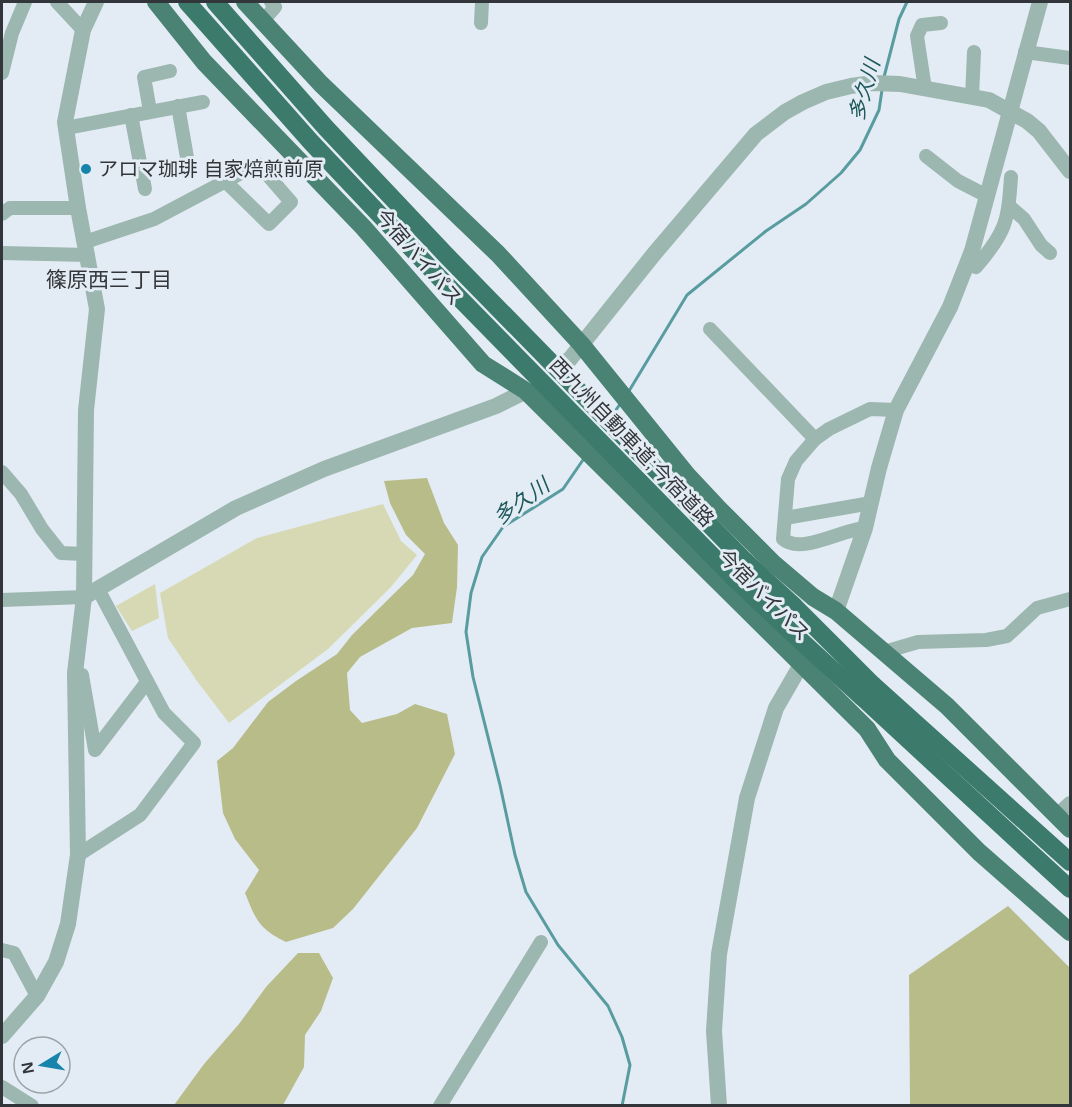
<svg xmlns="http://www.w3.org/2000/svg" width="1072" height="1107" font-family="Arial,'Noto Sans JP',sans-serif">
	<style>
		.green { fill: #d6d9b3 }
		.forest { fill: #b8bc88 }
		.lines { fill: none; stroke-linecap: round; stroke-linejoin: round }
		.stream { stroke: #589ca0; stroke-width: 3 }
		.minor { stroke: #9cb7af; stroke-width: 14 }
		.tertiary { stroke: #9cb7af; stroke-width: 16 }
		.trunk { stroke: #4a8274; stroke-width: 18 }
		.motorway { stroke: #3c7a6b; stroke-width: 18 }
		.motorway-bridge { stroke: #3c7a6b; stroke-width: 18 }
		.poi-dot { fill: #1784ac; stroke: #e3ecf4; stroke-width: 2 }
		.labels { text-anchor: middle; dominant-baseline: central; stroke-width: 6; stroke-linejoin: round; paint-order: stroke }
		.poi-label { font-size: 20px; fill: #323539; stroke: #e3ecf4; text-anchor: start }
		.street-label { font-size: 20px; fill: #323539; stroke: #e3ecf4 }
		.water-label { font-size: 21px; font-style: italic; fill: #1d585b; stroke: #e3ecf4 }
		.neighbourhood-label { font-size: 21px; fill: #323539; stroke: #e3ecf4 }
	</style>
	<rect width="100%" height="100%" fill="#e3ecf4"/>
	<g class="green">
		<path d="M 383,504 L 401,541 L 417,555 L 390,588 L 328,649 L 229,723 L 197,681 L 168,638 L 160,593 L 257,538 Z"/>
		<path d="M 155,584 L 159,618 L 132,631 L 116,606 Z"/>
	</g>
	<g class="forest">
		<path d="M 427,478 L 444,523 L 458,545 L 457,587 L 452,623 L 412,628 L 360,657 L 347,673 L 350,710 L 362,723 L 397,714 L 415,704 L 447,714 L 455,754 L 417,828 L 353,909 L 333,928 L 286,942 C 259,929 256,920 245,893 L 259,870 L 235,839 L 223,813 L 217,761 L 233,748 L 268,702 L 296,681 L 337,654 L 352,635 L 413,575 L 425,554 L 406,535 L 390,503 L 384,481 Z"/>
		<path d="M 1008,906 L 1070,968 L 1070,1105 L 910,1105 L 909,975 Z"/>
		<path d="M 298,953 L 319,953 L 333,978 L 321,1011 L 305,1035 L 304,1067 L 283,1105 L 174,1105 L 204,1064 L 239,1024 L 266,987 Z"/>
	</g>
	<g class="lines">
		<g class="stream">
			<path d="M 884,77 L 899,19 L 907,2"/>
			<path d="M 629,391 L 687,295 L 766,231 L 806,204 L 841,173 L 860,150 L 879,110 L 882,90"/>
			<path d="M 612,416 L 620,404"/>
			<path d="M 585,457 L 563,489 L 503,527 L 482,557 L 471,593 L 466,632 L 473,677 L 500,785 L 515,855 L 526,892 L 558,945 L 608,1006 L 622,1037 L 630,1065 L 622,1106"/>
		</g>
		<g class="minor">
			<path d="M 57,2 L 83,30"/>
			<path d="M 263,21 L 275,7 L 271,2"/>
			<path d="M 481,23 L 482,2"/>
			<path d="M 1025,52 L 1070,58"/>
			<path d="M 2,73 L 12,33 L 25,2"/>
			<path d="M 925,89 L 917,36 L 922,25 L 941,23"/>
			<path d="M 972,97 L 974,52"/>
			<path d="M 178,106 L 189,169"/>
			<path d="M 150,111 L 144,77 L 170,71"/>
			<path d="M 131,115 L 145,189"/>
			<path d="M 66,128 L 203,102"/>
			<path d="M 926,156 L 958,181 L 987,196"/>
			<path d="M 1009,206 L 1024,219 L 1041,245 L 1050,253"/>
			<path d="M 2,214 L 10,208 L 78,208"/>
			<path d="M 85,242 L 154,219 L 258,164 L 291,202 L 269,224 L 225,181"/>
			<path d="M 2,253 L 88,255"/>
			<path d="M 967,263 L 976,267 C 1006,232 1008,222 1011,177"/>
			<path d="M 710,329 L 815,439"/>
			<path d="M 2,472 L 21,494 L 42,529 L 61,553 L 84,554"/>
			<path d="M 785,518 L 871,503"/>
			<path d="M 865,528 C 843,529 801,555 783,539 L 788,479 L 796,461 L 815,439 L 829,429 L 870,409 L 896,410"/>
			<path d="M 2,600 L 84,597"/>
			<path d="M 884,652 L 918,642 L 986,640 L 1007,636 L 1037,608 L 1070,599"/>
			<path d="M 75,673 L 82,675 L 95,750 L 147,682"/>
			<path d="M 1056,816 L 1070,803"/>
			<path d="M 78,855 L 140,815 L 194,743 L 164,713 L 98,589"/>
			<path d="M 2,950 L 14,953 L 37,996"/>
			<path d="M 2,1087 L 32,1106"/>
			<path d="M 440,1106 L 541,942"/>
		</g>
		<g class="tertiary">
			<path d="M 564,363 L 570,359 L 654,254 L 756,134 L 785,112 L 803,102 L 826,92 L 851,86 L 873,83 L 900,84 L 989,100 L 1027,121 L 1039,131 L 1070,171"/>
			<path d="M 84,597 L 236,508 L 324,469 L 496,406 L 526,391"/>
			<path d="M 836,611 L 865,528 L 879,468 L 896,410 L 950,307 L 972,251 L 1040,2"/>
			<path d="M 2,1036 L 37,996 L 56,962 L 68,924 L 78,855 L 75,673 L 84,597 L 86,410 L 97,309 L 78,208 L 65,122 L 83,30 L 96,2"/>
			<path d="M 719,1106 L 714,1031 L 719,954 L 747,798 L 776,708 L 802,663"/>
		</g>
		<g class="trunk">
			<path d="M 156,2 L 204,62 L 363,227 L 483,364 L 526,391 L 867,729 L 887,760 L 979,852 L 1070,932"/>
			<path d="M 245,2 L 321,84 L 498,254 L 581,344 L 687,475 L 717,507 L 773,563 L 813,597 L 836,611 L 947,706 L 1070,829"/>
		</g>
		<g class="motorway">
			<path d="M 745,561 L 794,606"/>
			<path d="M 735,579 L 788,629"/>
			<path d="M 873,685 L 1070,862"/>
			<path d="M 862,697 L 1070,889"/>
		</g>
		<g class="motorway-bridge">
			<path d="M 187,2 L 311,142 L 430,268 L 735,579"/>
			<path d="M 215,2 L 326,128 L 445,254 L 745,561"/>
			<path d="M 794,606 L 873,685"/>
			<path d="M 788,629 L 862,697"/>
		</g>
	</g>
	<circle class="poi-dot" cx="86" cy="169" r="6"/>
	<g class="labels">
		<g class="poi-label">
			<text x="98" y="169">アロマ珈琲 自家焙煎前原</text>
		</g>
		<g class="street-label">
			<text transform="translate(419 257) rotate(49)">今宿バイパス</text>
			<text transform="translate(632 442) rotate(46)">西九州自動車道;今宿道路</text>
			<text transform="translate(764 595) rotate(45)">今宿バイパス</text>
		</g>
		<g class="water-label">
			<text transform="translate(864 90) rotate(-74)">多久川</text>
			<text transform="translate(521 501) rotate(-36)">多久川</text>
		</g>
		<g class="neighbourhood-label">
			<text x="109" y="279">篠原西三丁目</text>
		</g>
	</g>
	<rect width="1072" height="1107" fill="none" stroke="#323539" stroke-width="6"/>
	<g transform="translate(42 1065) rotate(259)"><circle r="28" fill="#e3ecf4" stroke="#9ca3a9" stroke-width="1.5"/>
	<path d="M0-4.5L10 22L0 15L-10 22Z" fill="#1784ac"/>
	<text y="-9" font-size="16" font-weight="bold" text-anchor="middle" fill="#323539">N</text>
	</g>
</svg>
